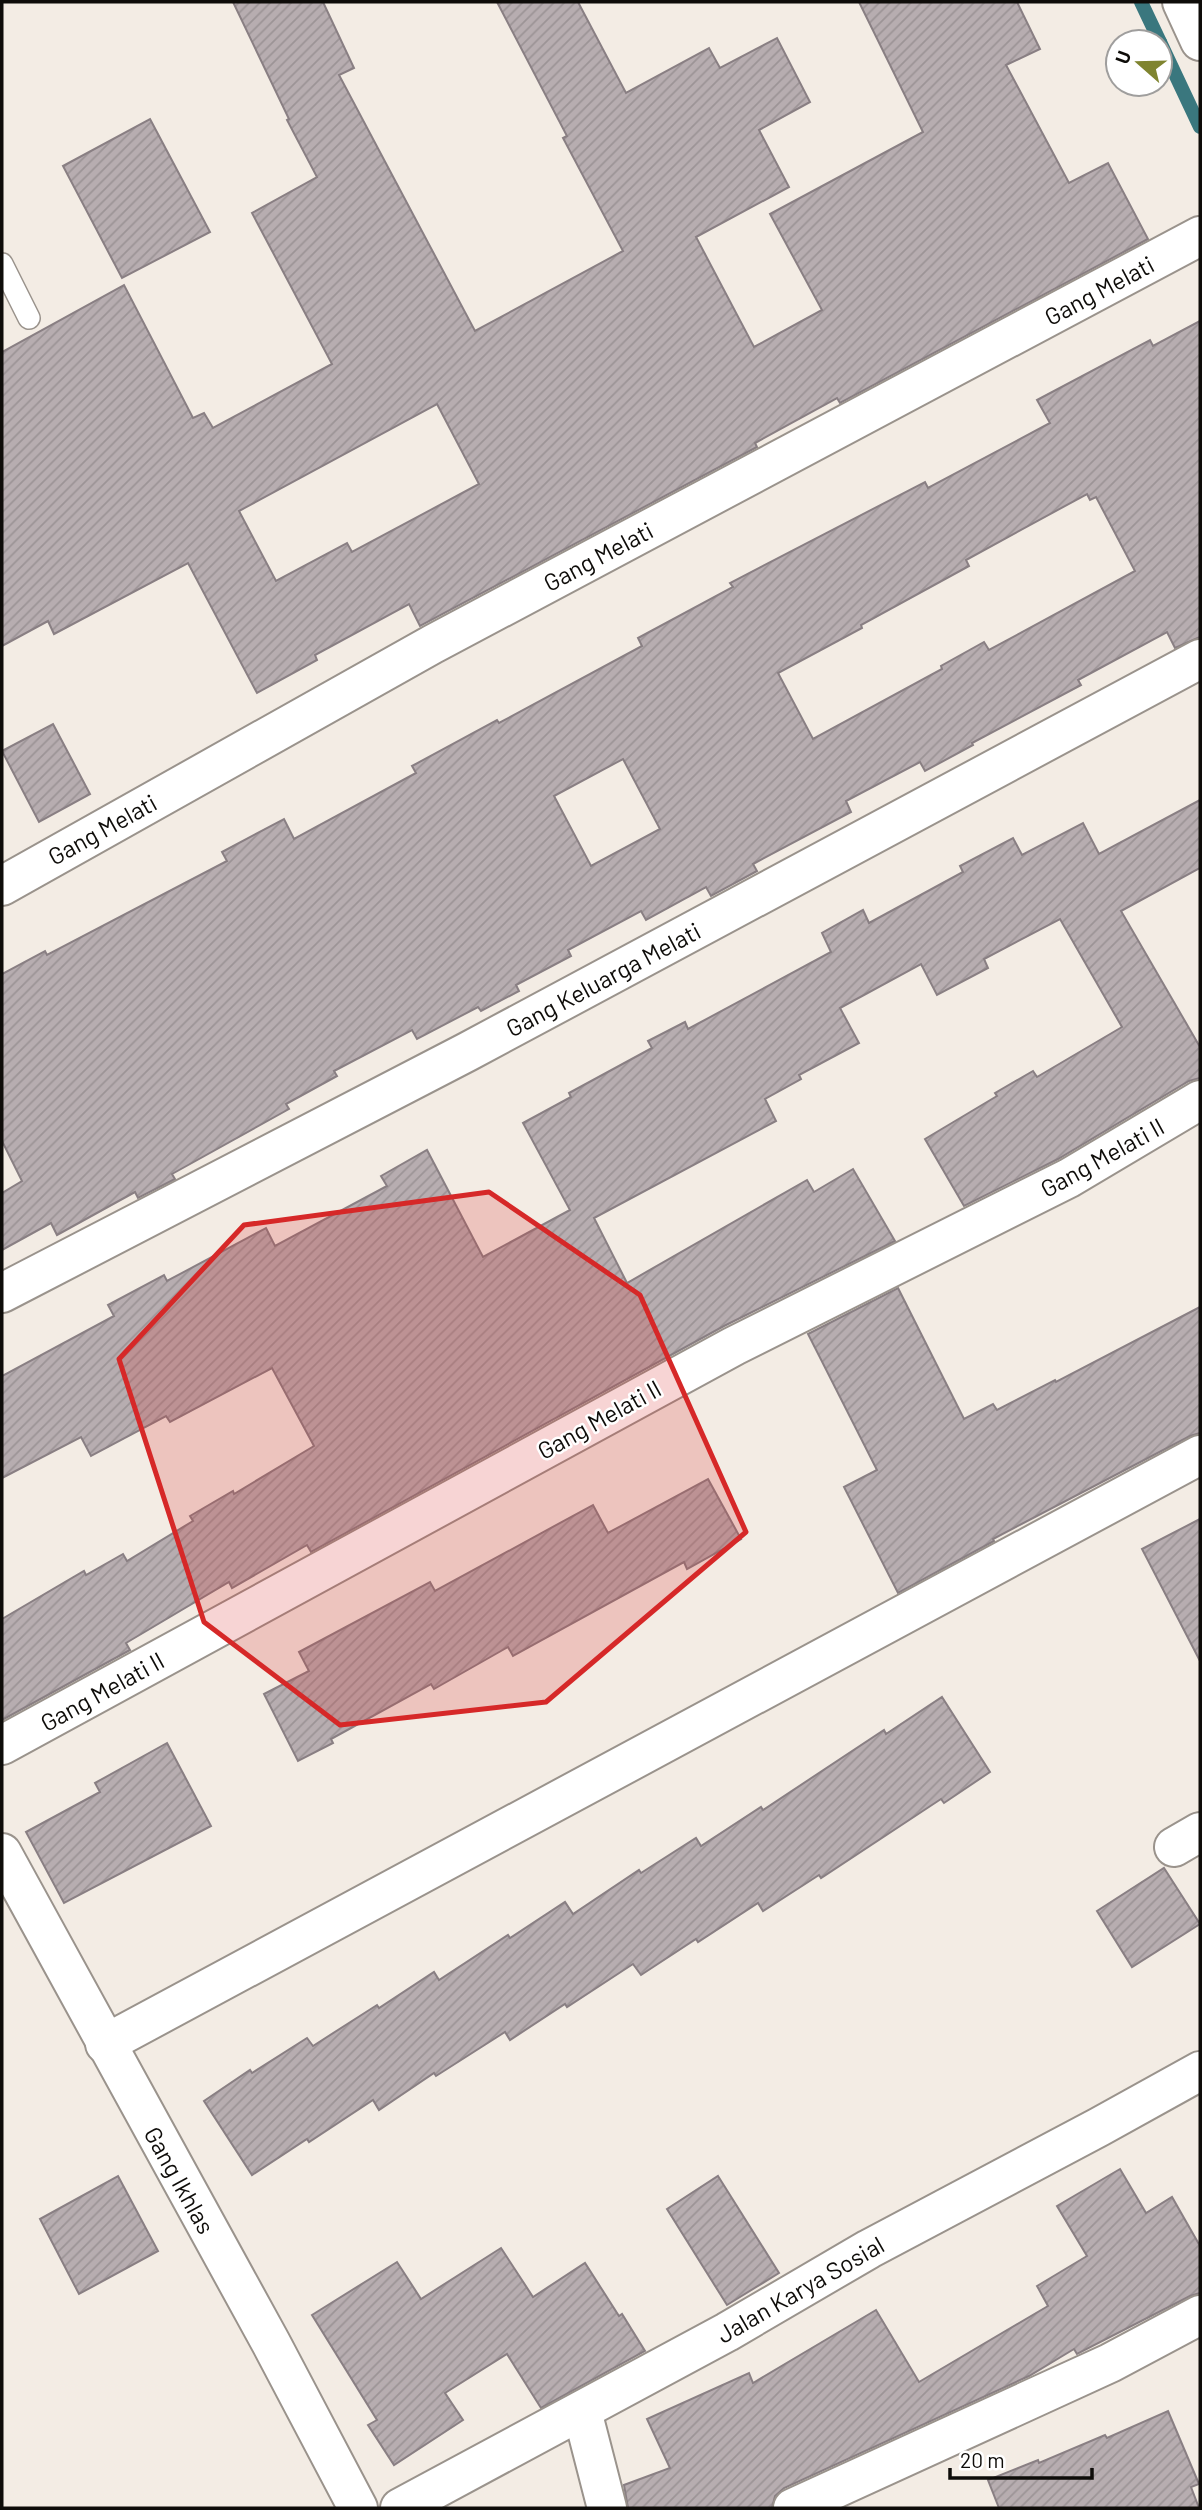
<svg xmlns="http://www.w3.org/2000/svg" width="1202" height="2510" font-family="Barlow,sans-serif">
	<style>
		.lines { fill: none; stroke-linecap: round; stroke-linejoin: round }
		.stream { stroke: #3a777e; stroke-width: 14 }
		.building { fill: url(#building-hatch); stroke: #897f83; stroke-width: 2; fill-rule: evenodd }
		.lane-casing { stroke: #9a938c; stroke-width: 24 }
		.street-casing { stroke: #9a938c; stroke-width: 42 }
		.secondary-casing { stroke: #9a938c; stroke-width: 42 }
		.lane { stroke: #fff; stroke-width: 21 }
		.street { stroke: #fff; stroke-width: 38 }
		.secondary { stroke: #fff; stroke-width: 38 }
		.marked { fill: #d62828; fill-opacity: 0.2; stroke: #d62828; stroke-width: 5; stroke-linejoin: round }
		.labels { text-anchor: middle; dominant-baseline: central; stroke-width: 5; stroke-linejoin: round; paint-order: stroke }
		.street-label { font-size: 24px; fill: #0e0c09; stroke: #fff }
	</style>
	<defs>
		<pattern id="building-hatch" width="6" height="6" patternUnits="userSpaceOnUse" patternTransform="scale(1.75)"><rect width="6" height="6" fill="#b7adb0"/><path d="M-1 1l2-2M0 6l6-6M5 7l2-2" fill="none" stroke="#9c9496"/></pattern>
	</defs>
	<rect width="100%" height="100%" fill="#f3ece4"/>
	<g class="lines">
		<g class="stream">
			<path d="M 1141,2 L 1160,42"/>
			<path d="M 1160,42 L 1200,127"/>
		</g>
	</g>
	<g class="building">
		<path d="M 233,2 L 323,2 L 354,68 L 339,75 L 475,331 L 623,251 L 563,138 L 567,136 L 497,2 L 578,2 L 626,93 L 709,48 L 720,68 L 777,38 L 810,102 L 759,130 L 789,187 L 696,237 L 754,347 L 822,310 L 770,214 L 923,132 L 859,2 L 1017,2 L 1040,49 L 1006,65 L 1069,183 L 1108,163 L 1148,239 L 840,403 L 837,398 L 755,443 L 757,447 L 420,626 L 409,604 L 315,655 L 317,660 L 257,693 L 188,563 L 54,634 L 48,621 L 2,646 L 2,352 L 124,285 L 193,418 L 204,413 L 213,428 L 332,364 L 252,213 L 317,177 L 287,120 L 289,119 ZM 437,404 L 479,484 L 352,552 L 347,543 L 276,581 L 239,511 Z"/>
		<path d="M 150,119 L 210,232 L 122,278 L 63,166 Z"/>
		<path d="M 1200,321 L 1200,637 L 1175,648 L 1167,632 L 1078,680 L 1081,685 L 972,743 L 973,745 L 925,771 L 920,762 L 846,801 L 851,812 L 753,864 L 757,871 L 711,896 L 706,887 L 646,920 L 641,911 L 568,950 L 571,956 L 516,985 L 519,991 L 481,1011 L 478,1007 L 417,1039 L 412,1030 L 334,1071 L 337,1076 L 286,1104 L 289,1109 L 172,1174 L 175,1179 L 138,1198 L 135,1192 L 57,1235 L 51,1223 L 2,1250 L 2,1193 L 22,1181 L 2,1141 L 2,974 L 45,951 L 47,955 L 227,861 L 222,852 L 284,819 L 294,839 L 416,773 L 412,766 L 497,720 L 499,723 L 642,646 L 638,638 L 733,587 L 730,583 L 925,482 L 928,488 L 1050,423 L 1037,400 L 1150,340 L 1153,346 ZM 1087,494 L 1090,500 L 1096,497 L 1135,571 L 989,650 L 984,642 L 941,666 L 942,669 L 813,739 L 778,673 L 862,628 L 861,625 L 969,566 L 966,560 ZM 623,759 L 660,829 L 591,866 L 554,796 Z"/>
		<path d="M 53,724 L 90,794 L 39,822 L 2,751 Z"/>
		<path d="M 1200,800 L 1200,868 L 1121,911 L 1200,1047 L 1200,1078 L 1189,1081 L 1058,1159 L 964,1206 L 925,1139 L 997,1096 L 995,1093 L 1033,1071 L 1037,1077 L 1122,1027 L 1060,919 L 984,959 L 988,968 L 937,995 L 921,964 L 840,1008 L 859,1043 L 799,1075 L 801,1079 L 765,1099 L 776,1121 L 594,1218 L 627,1283 L 807,1180 L 814,1192 L 853,1169 L 895,1241 L 724,1326 L 311,1552 L 307,1545 L 232,1588 L 229,1582 L 126,1643 L 130,1650 L 2,1720 L 2,1619 L 84,1571 L 86,1575 L 123,1554 L 127,1561 L 193,1521 L 190,1516 L 233,1491 L 234,1494 L 314,1446 L 272,1368 L 170,1422 L 166,1416 L 91,1456 L 81,1437 L 2,1478 L 2,1376 L 114,1316 L 108,1305 L 164,1275 L 167,1281 L 266,1228 L 275,1246 L 387,1186 L 381,1176 L 427,1150 L 483,1257 L 570,1210 L 523,1123 L 571,1097 L 569,1093 L 652,1048 L 648,1041 L 685,1022 L 688,1029 L 831,952 L 822,933 L 863,910 L 869,923 L 963,872 L 960,866 L 1013,838 L 1022,855 L 1083,823 L 1099,854 Z"/>
		<path d="M 898,1288 L 964,1419 L 993,1404 L 997,1410 L 1055,1380 L 1056,1382 L 1200,1307 L 1200,1433 L 1190,1436 L 993,1539 L 994,1541 L 898,1593 L 844,1487 L 877,1470 L 808,1334 Z"/>
		<path d="M 708,1479 L 741,1539 L 687,1569 L 684,1562 L 513,1656 L 508,1647 L 434,1689 L 431,1684 L 331,1739 L 333,1743 L 298,1761 L 264,1694 L 309,1671 L 299,1652 L 430,1582 L 435,1591 L 593,1505 L 608,1533 Z"/>
		<path d="M 1200,1519 L 1200,1661 L 1142,1549 Z"/>
		<path d="M 942,1697 L 990,1772 L 944,1803 L 941,1799 L 821,1878 L 819,1875 L 763,1911 L 758,1903 L 698,1942 L 696,1939 L 641,1975 L 633,1964 L 567,2007 L 565,2004 L 510,2040 L 505,2032 L 436,2076 L 434,2073 L 379,2110 L 373,2100 L 309,2142 L 307,2139 L 252,2175 L 204,2101 L 250,2070 L 252,2073 L 307,2038 L 313,2046 L 377,2005 L 379,2008 L 434,1972 L 439,1980 L 508,1935 L 510,1938 L 565,1902 L 573,1914 L 639,1870 L 641,1873 L 696,1838 L 701,1846 L 761,1807 L 763,1810 L 884,1730 L 886,1734 Z"/>
		<path d="M 167,1743 L 211,1826 L 64,1903 L 26,1832 L 100,1792 L 95,1783 Z"/>
		<path d="M 1164,1868 L 1200,1924 L 1132,1967 L 1097,1911 Z"/>
		<path d="M 1120,2169 L 1146,2213 L 1172,2197 L 1200,2246 L 1200,2293 L 1190,2296 L 1077,2354 L 1074,2349 L 1029,2376 L 784,2488 L 775,2496 L 772,2508 L 628,2508 L 624,2485 L 670,2468 L 647,2419 L 749,2373 L 753,2383 L 876,2310 L 919,2382 L 1048,2306 L 1037,2286 L 1087,2256 L 1057,2206 Z"/>
		<path d="M 118,2176 L 158,2251 L 79,2294 L 40,2219 Z"/>
		<path d="M 718,2176 L 779,2273 L 727,2305 L 667,2209 Z"/>
		<path d="M 501,2248 L 533,2297 L 585,2263 L 619,2316 L 622,2314 L 645,2351 L 541,2408 L 507,2354 L 445,2393 L 463,2420 L 394,2465 L 368,2425 L 377,2420 L 312,2315 L 397,2262 L 421,2299 Z"/>
		<path d="M 1168,2411 L 1199,2484 L 1191,2487 L 1199,2508 L 999,2508 L 988,2480 L 1038,2460 L 1039,2463 L 1105,2435 L 1107,2438 Z"/>
	</g>
	<g class="lines">
		<g class="lane-casing">
			<path id="lane" d="M 2,264 L 29,318"/>
		</g>
		<g class="street-casing">
			<g id="street">
				<path d="M 2,886 L 433,644 L 1200,236"/>
				<path d="M 2,1293 L 467,1052 L 1200,659"/>
				<path d="M 2,1745 L 734,1346 L 1069,1178 L 1200,1100"/>
				<path d="M 1174,1847 L 1200,1832"/>
				<path d="M 2,1853 L 271,2343 L 358,2508"/>
				<path d="M 105,2044 L 1200,1455"/>
				<path d="M 582,2411 L 607,2508"/>
				<path d="M 400,2508 L 727,2332 L 869,2249 L 1099,2127 L 1200,2071"/>
				<path d="M 793,2508 L 1110,2363 L 1200,2315"/>
			</g>
		</g>
		<g class="secondary-casing">
			<path id="secondary" d="M 1182,2 L 1200,41"/>
		</g>
		<use href="#lane" class="lane"/>
		<use href="#street" class="street"/>
		<use href="#secondary" class="secondary"/>
	</g>
	<path class="marked" d="M 489,1192 L 640,1295 L 746,1532 L 546,1702 L 340,1725 L 204,1622 L 119,1359 L 244,1225 Z"/>
	<g class="labels">
		<g class="street-label">
			<text transform="translate(1099 290) rotate(-28)">Gang Melati</text>
			<text transform="translate(598 556) rotate(-28)">Gang Melati</text>
			<text transform="translate(102 829) rotate(-29)">Gang Melati</text>
			<text transform="translate(603 979) rotate(-28)">Gang Keluarga Melati</text>
			<text transform="translate(1102 1157) rotate(-29)">Gang Melati II</text>
			<text transform="translate(599 1419) rotate(-29)">Gang Melati II</text>
			<text transform="translate(102 1691) rotate(-29)">Gang Melati II</text>
			<text transform="translate(180 2180) rotate(61)">Gang Ikhlas</text>
			<text transform="translate(800 2289) rotate(-30)">Jalan Karya Sosial</text>
		</g>
	</g>
	<rect width="1202" height="2510" fill="none" stroke="#0e0c09" stroke-width="7"/>
	<g transform="translate(1139 63) rotate(290)"><circle r="33" fill="#ffffff" stroke="#9f9e9d" stroke-width="2"/>
	<path d="M0-5L12 26L0 18L-12 26Z" fill="#7f842f"/>
	<text y="-10" font-size="19" font-weight="bold" text-anchor="middle" fill="#0e0c09">U</text>
	</g>
	<path d="M950 2468v10h142v-10" fill="none" stroke="#0e0c09" stroke-width="3.5"/>
	<text x="960" y="2468" font-size="21" fill="#0e0c09" stroke="#ffffff" stroke-width="5" paint-order="stroke">20 m</text>
</svg>
